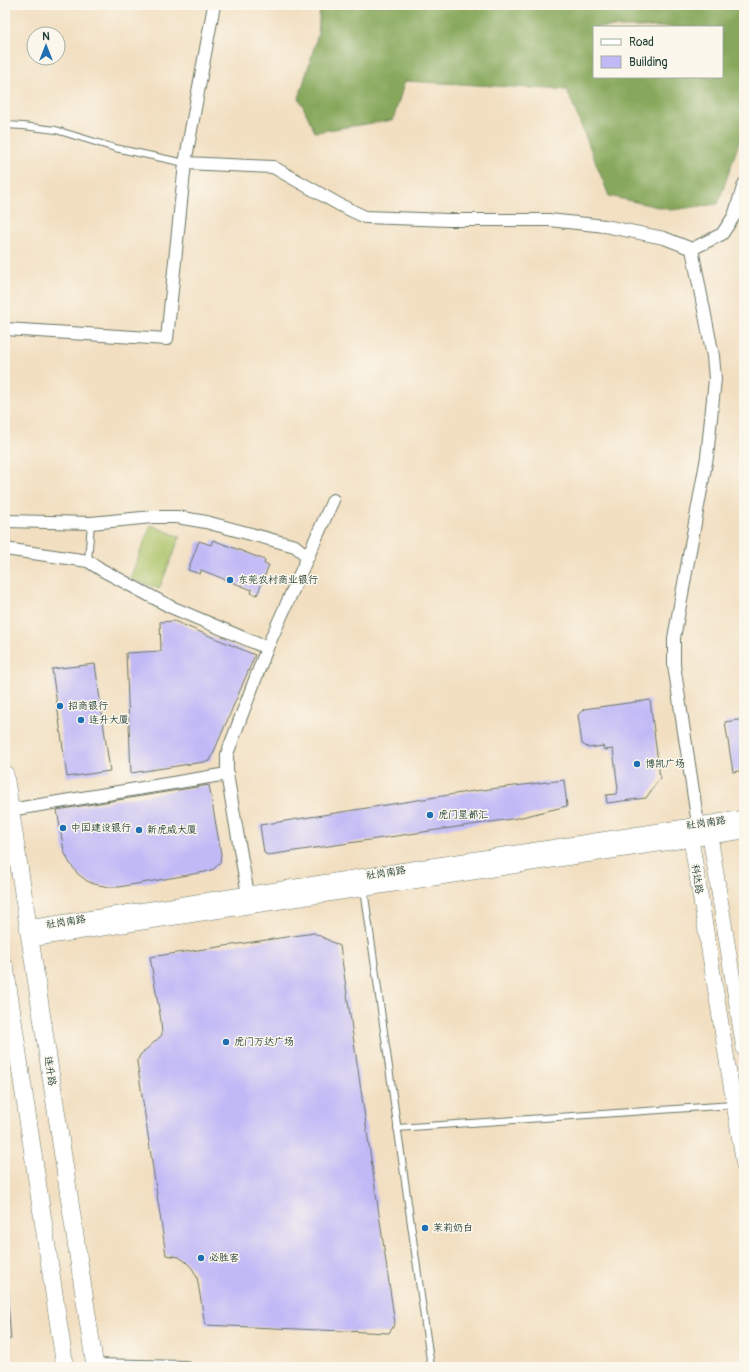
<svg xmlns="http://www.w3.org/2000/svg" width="749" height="1372" font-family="Pangolin,'LXGW WenKai TC',sans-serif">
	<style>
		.green { fill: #aac268; stroke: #64804e }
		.forest { fill: #87a85c; stroke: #537248; fill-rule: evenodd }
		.building { fill: #c1b9f6 }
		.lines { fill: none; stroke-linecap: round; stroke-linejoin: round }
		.service-casing { stroke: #697665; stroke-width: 8 }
		.minor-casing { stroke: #697665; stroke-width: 14 }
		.tertiary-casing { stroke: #697665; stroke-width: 16 }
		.secondary-casing { stroke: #697665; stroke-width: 18 }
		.service { stroke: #fff; stroke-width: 6 }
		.minor { stroke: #fff; stroke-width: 12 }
		.tertiary { stroke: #fff; stroke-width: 15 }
		.secondary { stroke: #fff; stroke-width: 17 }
		.poi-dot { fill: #1f6fb2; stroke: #fbf7ec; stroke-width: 1.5 }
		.labels { text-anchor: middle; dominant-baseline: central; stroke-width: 3; stroke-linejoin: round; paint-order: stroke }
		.poi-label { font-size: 10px; fill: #1f3d34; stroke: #fbf7ec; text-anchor: start }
		.street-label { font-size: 10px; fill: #1f3d34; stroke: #fbf7ec }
	</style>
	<rect width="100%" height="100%" fill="#fbf7ec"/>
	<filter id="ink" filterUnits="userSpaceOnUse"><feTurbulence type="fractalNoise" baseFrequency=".025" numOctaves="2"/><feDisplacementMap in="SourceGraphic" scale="8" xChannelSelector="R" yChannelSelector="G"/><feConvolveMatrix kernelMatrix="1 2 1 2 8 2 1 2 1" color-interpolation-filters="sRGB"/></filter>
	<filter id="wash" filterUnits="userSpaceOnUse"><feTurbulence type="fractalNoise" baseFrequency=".012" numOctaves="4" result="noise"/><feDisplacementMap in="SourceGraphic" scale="16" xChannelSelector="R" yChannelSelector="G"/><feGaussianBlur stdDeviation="0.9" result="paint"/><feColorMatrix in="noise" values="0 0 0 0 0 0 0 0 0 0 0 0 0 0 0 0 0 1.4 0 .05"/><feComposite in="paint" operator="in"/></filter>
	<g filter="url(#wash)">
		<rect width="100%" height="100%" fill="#f2dfc1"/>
		<path class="green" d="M 151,525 L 180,537 L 159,589 L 130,578 Z"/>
		<path class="forest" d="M 320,5 L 744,5 L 744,128 L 718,204 L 671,210 L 609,196 L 567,90 L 405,81 L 393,120 L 315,132 L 299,98 L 318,34 ZM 594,27 L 722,27 L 722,77 L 594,77 Z"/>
		<g id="blocks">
			<g class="building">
				<path d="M 213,540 L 265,560 L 264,564 L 269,565 L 257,595 L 251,593 L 252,590 L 201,570 L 200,574 L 188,570 L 199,541 L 211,545 Z"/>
				<path d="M 174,621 L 255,655 L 210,761 L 131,773 L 126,653 L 161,651 L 160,622 Z"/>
				<path d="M 95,664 L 110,771 L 67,777 L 52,669 Z"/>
				<path d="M 650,700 L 660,778 L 646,798 L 607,803 L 606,795 L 616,794 L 618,789 L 613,749 L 604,750 L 603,746 L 589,748 L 582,744 L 578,715 L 584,709 Z"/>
				<path d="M 744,719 L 744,770 L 733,772 L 725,722 Z"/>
				<path d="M 564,780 L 567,806 L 518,818 L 268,855 L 264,853 L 260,825 L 474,791 Z"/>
				<path d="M 209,785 L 221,854 L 220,862 L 214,869 L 205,872 L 119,887 L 109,887 L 94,884 L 87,881 L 78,874 L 69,862 L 64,851 L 57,810 Z"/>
				<path d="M 314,933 L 340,946 L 395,1324 L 389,1333 L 205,1325 L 197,1277 L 192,1268 L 186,1262 L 179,1257 L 166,1255 L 137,1062 L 140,1055 L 162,1035 L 161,1021 L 150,957 Z"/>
				<path d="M 5,1291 L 7,1291 L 11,1339 L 5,1340 Z"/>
			</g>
		</g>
	</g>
	<g filter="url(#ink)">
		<use href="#blocks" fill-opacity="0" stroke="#697665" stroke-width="1"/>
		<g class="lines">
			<g class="service-casing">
				<g id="service">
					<path d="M 5,125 L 23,126 L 56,130 L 115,148 L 185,163"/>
					<path d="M 88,561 L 91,523"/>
					<path d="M 364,889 L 431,1367"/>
					<path d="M 397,1128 L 733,1105"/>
				</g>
			</g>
			<g class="minor-casing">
				<g id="minor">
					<path d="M 185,163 L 273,167 L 340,205 L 365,217 L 448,220 L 549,220 L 605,226 L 664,238 L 692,249 L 713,356 L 715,379 L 707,457 L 674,638 L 674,665 L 698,824"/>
					<path d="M 692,249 L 722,234 L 734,216 L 744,184"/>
					<path d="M 5,329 L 167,339 L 185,163 L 214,5"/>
					<path d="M 5,521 L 91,523 L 152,517 L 177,517 L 206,522 L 295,546 L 308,557"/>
					<path d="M 5,549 L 88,561 L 102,570 L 171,607 L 267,648"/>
					<path d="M 10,810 L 227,774"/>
					<path d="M 248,895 L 227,774 L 227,754 L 267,648 L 333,500"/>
					<path d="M 95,1365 L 185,1367"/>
				</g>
			</g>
			<g class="tertiary-casing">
				<g id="tertiary">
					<path d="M 28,928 L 744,818"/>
					<path d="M 30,939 L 744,831"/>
					<path d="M 744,1049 L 710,836 L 698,824 L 691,839 L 744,1165"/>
				</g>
			</g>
			<g class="secondary-casing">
				<g id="secondary">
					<path d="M 5,774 L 95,1367"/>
					<path d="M 5,967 L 65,1367"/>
				</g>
			</g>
			<use href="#service" class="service"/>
			<use href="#minor" class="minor"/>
			<use href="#tertiary" class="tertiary"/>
			<use href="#secondary" class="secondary"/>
		</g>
	</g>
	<g class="poi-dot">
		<circle cx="230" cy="580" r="4"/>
		<circle cx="60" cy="706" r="4"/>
		<circle cx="81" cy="720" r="4"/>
		<circle cx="637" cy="764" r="4"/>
		<circle cx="430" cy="815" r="4"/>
		<circle cx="63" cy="828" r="4"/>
		<circle cx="139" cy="830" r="4"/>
		<circle cx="226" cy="1042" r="4"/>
		<circle cx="425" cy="1228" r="4"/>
		<circle cx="201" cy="1258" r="4"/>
	</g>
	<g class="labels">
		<g class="poi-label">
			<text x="238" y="580">东莞农村商业银行</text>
			<text x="68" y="706">招商银行</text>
			<text x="89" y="720">连升大厦</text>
			<text x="645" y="764">博凯广场</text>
			<text x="438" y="815">虎门星都汇</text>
			<text x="71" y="828">中国建设银行</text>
			<text x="147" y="830">新虎威大厦</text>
			<text x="234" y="1042">虎门万达广场</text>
			<text x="433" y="1228">茉莉奶白</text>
			<text x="209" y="1258">必胜客</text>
		</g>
		<g class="street-label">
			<text transform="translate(706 823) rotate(-8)">社岗南路</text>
			<text transform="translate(386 873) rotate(-9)">社岗南路</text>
			<text transform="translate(697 879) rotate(81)">科达路</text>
			<text transform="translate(66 922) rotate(-9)">社岗南路</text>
			<text transform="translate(50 1071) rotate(81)">连升路</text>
		</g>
	</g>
	<rect width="749" height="1372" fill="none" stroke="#fbf7ec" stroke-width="20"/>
	<rect x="593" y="26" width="130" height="52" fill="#fbf7ec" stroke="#a3ada2"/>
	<rect x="601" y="39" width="20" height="6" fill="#ffffff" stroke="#a3ada2"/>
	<text x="629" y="46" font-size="12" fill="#1f3d34">Road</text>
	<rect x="601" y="56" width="20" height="12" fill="#c1b9f6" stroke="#a3ada2"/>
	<text x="629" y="66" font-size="12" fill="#1f3d34">Building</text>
	<g transform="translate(46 46)"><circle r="19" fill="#fbf7ec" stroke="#a3ada2"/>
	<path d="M0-3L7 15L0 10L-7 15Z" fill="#1f6fb2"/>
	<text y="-6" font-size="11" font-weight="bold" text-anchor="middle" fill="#1f3d34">N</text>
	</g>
</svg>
